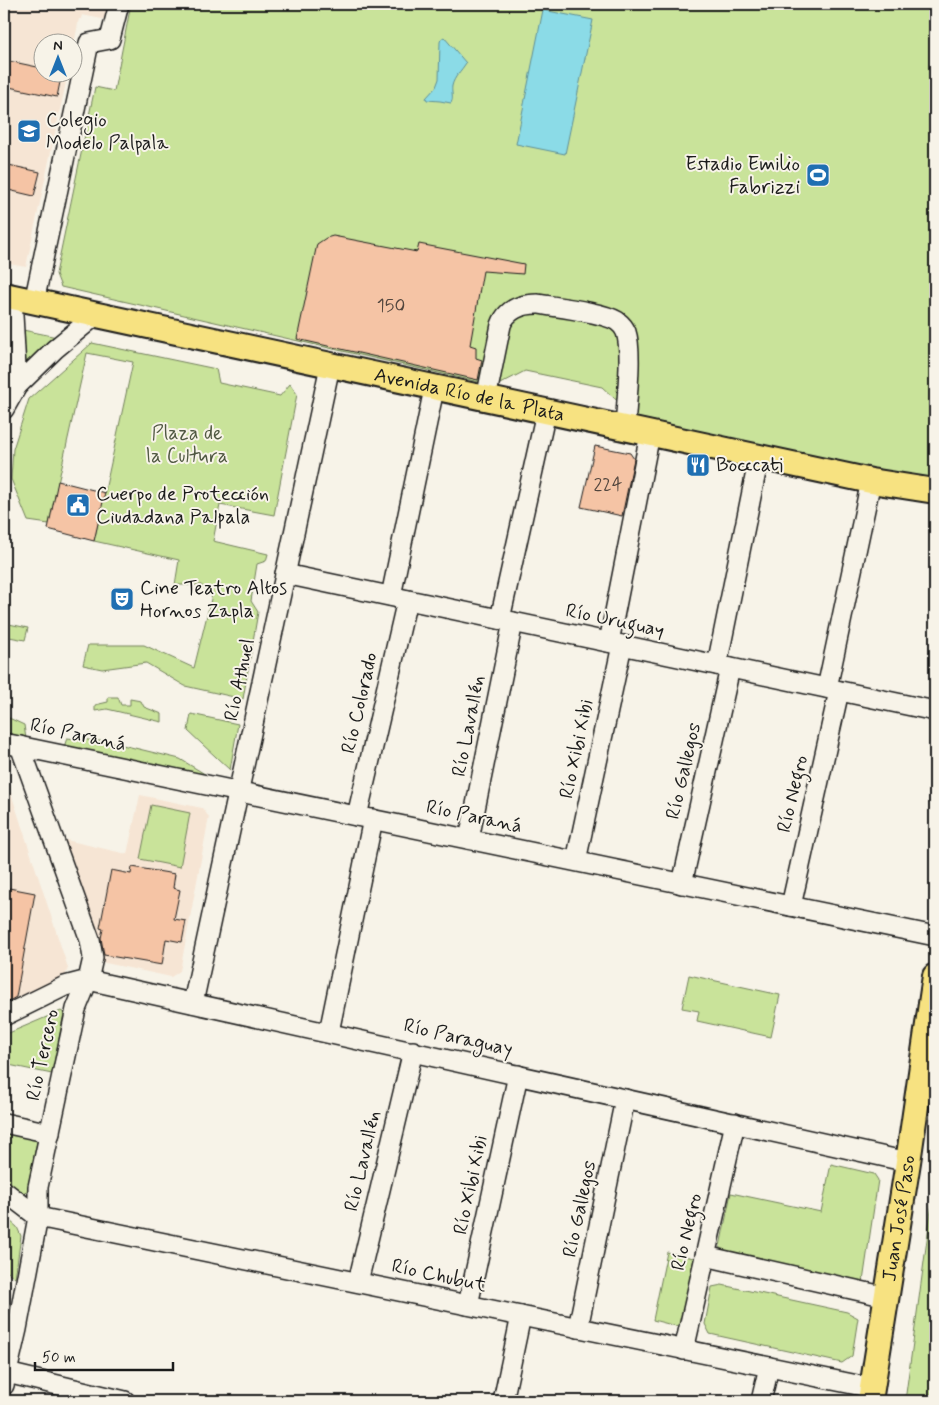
<svg xmlns="http://www.w3.org/2000/svg" width="939" height="1405" font-family="Mynerve,sans-serif">
	<style>
		.built { fill: #f6e5d4 }
		.green { fill: #c9e39a; stroke: #72805b }
		.water { fill: #8bdbe7; stroke: #5f8f96 }
		.building { fill: #f5c4a5; stroke: #1c1c1c }
		.lines { fill: none; stroke-linecap: round; stroke-linejoin: round }
		.minor-casing { stroke: #1c1c1c; stroke-width: 22 }
		.major-casing { stroke: #1c1c1c; stroke-width: 28 }
		.minor { stroke: #f7f3e8; stroke-width: 19 }
		.major { stroke: #f7e281; stroke-width: 24 }
		.labels { text-anchor: middle; dominant-baseline: central; stroke-width: 4; stroke-linejoin: round; paint-order: stroke }
		.number-label { font-size: 18px; fill: #52463e }
		.poi-label { font-size: 20px; fill: #1c1c1c; stroke: #f7f3e8; text-anchor: start }
		.street-label { font-size: 20px; fill: #1c1c1c; stroke: #f7f3e8 }
		.park-label { font-size: 20px; fill: #505842; stroke: #f7f3e8 }
	</style>
	<rect width="100%" height="100%" fill="#f7f3e8"/>
	<filter id="ink" filterUnits="userSpaceOnUse"><feTurbulence type="fractalNoise" baseFrequency=".02" numOctaves="2"/><feDisplacementMap in="SourceGraphic" scale="10" xChannelSelector="R" yChannelSelector="G"/><feConvolveMatrix kernelMatrix="1 2 1 2 8 2 1 2 1" color-interpolation-filters="sRGB"/></filter>
	<g filter="url(#ink)">
		<g class="built">
			<path d="M 4,4 L 112,4 L 107,20 L 82,15 L 81,19 L 79,19 L 73,49 L 72,42 L 42,42 L 42,72 L 68,73 L 26,267 L 4,263 Z"/>
			<path d="M 4,783 L 9,787 L 68,968 L 63,982 L 4,1008 Z"/>
			<path d="M 140,795 L 202,808 L 209,817 L 180,971 L 171,977 L 101,962 L 53,837 L 127,854 Z"/>
		</g>
		<g class="green">
			<path d="M 131,4 L 935,4 L 935,477 L 920,479 L 635,417 L 602,387 L 525,371 L 496,386 L 61,287 L 56,274 L 95,87 L 114,91 Z"/>
			<path d="M 18,329 L 62,338 L 20,369 Z"/>
			<path d="M 92,343 L 216,369 L 219,383 L 280,396 L 290,384 L 297,394 L 274,515 L 220,505 L 213,541 L 268,554 L 266,561 L 257,564 L 251,601 L 258,612 L 243,699 L 185,686 L 146,663 L 102,669 L 83,665 L 88,645 L 144,645 L 194,668 L 212,595 L 201,585 L 175,585 L 179,560 L 94,541 L 133,362 L 87,353 L 49,524 L 28,521 L 11,479 L 13,449 L 29,399 Z"/>
			<path d="M 4,623 L 28,628 L 25,640 L 4,636 Z"/>
			<path d="M 108,697 L 118,697 L 121,705 L 130,705 L 130,699 L 141,701 L 144,707 L 162,714 L 162,722 L 107,709 L 95,711 L 95,705 L 108,702 Z"/>
			<path d="M 191,714 L 238,724 L 230,770 L 188,731 Z"/>
			<path d="M 9,718 L 24,725 L 26,739 L 4,734 L 4,720 Z"/>
			<path d="M 67,738 L 110,742 L 180,759 L 218,782 L 64,747 Z"/>
			<path d="M 151,805 L 190,813 L 180,867 L 140,859 Z"/>
			<path d="M 689,975 L 780,995 L 771,1037 L 697,1021 L 699,1011 L 682,1008 Z"/>
			<path d="M 61,1011 L 64,1013 L 52,1074 L 4,1064 L 4,1035 Z"/>
			<path d="M 4,1130 L 38,1137 L 27,1191 L 24,1194 L 21,1194 L 4,1180 Z"/>
			<path d="M 831,1164 L 874,1174 L 878,1180 L 861,1295 L 850,1299 L 727,1269 L 717,1261 L 731,1193 L 821,1212 Z"/>
			<path d="M 935,1181 L 935,1401 L 905,1401 Z"/>
			<path d="M 10,1221 L 17,1227 L 21,1236 L 15,1278 L 4,1269 L 4,1229 Z"/>
			<path d="M 667,1252 L 698,1259 L 685,1320 L 676,1326 L 653,1320 Z"/>
			<path d="M 722,1285 L 847,1312 L 858,1318 L 852,1356 L 842,1363 L 710,1334 L 705,1324 L 712,1287 Z"/>
		</g>
		<g class="water">
			<path d="M 543,10 L 593,20 L 565,154 L 516,144 Z"/>
			<path d="M 444,37 L 466,63 C 461,71 454,77 452,86 C 451,93 454,97 451,103 L 440,101 L 427,100 L 426,98 L 436,87 L 439,79 L 440,42 L 441,39 Z"/>
		</g>
		<g class="building">
			<path d="M 4,60 L 42,68 L 42,72 L 62,72 L 57,97 L 4,86 Z"/>
			<path d="M 4,164 L 40,172 L 34,196 L 4,189 Z"/>
			<path d="M 333,236 L 417,252 L 419,244 L 524,264 L 523,274 L 483,271 L 470,345 L 476,347 L 476,358 L 482,360 L 478,380 L 297,339 L 317,244 L 326,238 Z"/>
			<path d="M 595,446 L 630,453 L 634,459 L 622,516 L 581,507 Z"/>
			<path d="M 58,481 L 105,493 L 94,541 L 48,529 Z"/>
			<path d="M 132,867 L 175,874 L 173,888 L 180,890 L 174,919 L 186,921 L 182,942 L 166,939 L 162,965 L 104,955 L 101,938 L 103,929 L 100,928 L 111,870 L 131,874 Z"/>
			<path d="M 9,888 L 35,893 L 16,997 L 4,1004 L 4,919 Z"/>
		</g>
		<g class="lines">
			<g class="minor-casing">
				<g id="minor">
					<path d="M 12,297 L 17,386"/>
					<path d="M 34,302 L 89,43 L 110,39 L 119,4"/>
					<path d="M 486,399 L 501,325 C 507,309 521,304 538,304 C 556,307 603,312 617,321 C 621,324 624,327 626,332 C 633,353 626,405 625,429"/>
					<path d="M 4,409 L 17,386 L 55,349 L 96,315"/>
					<path d="M 285,574 L 935,711"/>
					<path d="M 391,596 L 434,389"/>
					<path d="M 500,619 L 546,412"/>
					<path d="M 609,642 L 650,434"/>
					<path d="M 717,665 L 759,457"/>
					<path d="M 827,688 L 871,481"/>
					<path d="M 4,743 L 935,936"/>
					<path d="M 357,816 L 407,600"/>
					<path d="M 469,839 L 513,622"/>
					<path d="M 576,861 L 622,645"/>
					<path d="M 682,884 L 730,668"/>
					<path d="M 791,906 L 839,691"/>
					<path d="M 193,1003 L 330,366"/>
					<path d="M 4,1016 L 65,986 L 88,980 L 908,1162"/>
					<path d="M 329,1032 L 373,819"/>
					<path d="M 919,1088 L 935,1091"/>
					<path d="M 4,1123 L 50,1133"/>
					<path d="M 4,1191 L 38,1217 L 872,1388"/>
					<path d="M 705,1256 L 887,1297"/>
					<path d="M 358,1282 L 413,1051"/>
					<path d="M 468,1305 L 518,1075"/>
					<path d="M 578,1328 L 625,1099"/>
					<path d="M 684,1350 L 735,1123"/>
					<path d="M 7,1373 L 125,1401"/>
					<path d="M 4,1385 L 17,1329 L 38,1217 L 38,1187 L 76,1009 L 88,980 L 93,958 L 90,940 L 20,746"/>
					<path d="M 503,1401 L 521,1316"/>
					<path d="M 761,1401 L 769,1367"/>
				</g>
			</g>
			<g class="major-casing">
				<g id="major">
					<path id="s1" d="M 4,295 L 871,481 L 935,491"/>
					<path id="s2" d="M 870,1401 L 908,1162 L 935,976"/>
				</g>
			</g>
			<use href="#minor" class="minor"/>
			<use href="#major" class="major"/>
		</g>
	</g>
	<defs>
		<g id="school-square" transform="scale(1.25)"><rect x="-9" y="-9" width="18" height="18" rx="4" fill="#1f6fb2" stroke="#f7f3e8"/><path d="M0-5L7-2L0 1L-7-2ZM-4 1L0 2.5L4 1V4Q0 6-4 4Z" fill="#fff"/></g>
		<g id="stadium-square" transform="scale(1.25)"><rect x="-9" y="-9" width="18" height="18" rx="4" fill="#1f6fb2" stroke="#f7f3e8"/><path d="M0-5a6.5 5 0 1 0 0 10a6.5 5 0 1 0 0-10ZM-3.5-1.8h7v3.6h-7Z" fill="#fff"/></g>
		<g id="restaurant-square" transform="scale(1.25)"><rect x="-9" y="-9" width="18" height="18" rx="4" fill="#1f6fb2" stroke="#f7f3e8"/><path d="M-5-6h1v4h1v-4h1v4h1v-4h1v5L-1.5 .5V6h-2V.5L-5-1ZM5-6V6H3V1.5H1.5Q1.5-4 5-6Z" fill="#fff"/></g>
		<g id="civic-square" transform="scale(1.25)"><rect x="-9" y="-9" width="18" height="18" rx="4" fill="#1f6fb2" stroke="#f7f3e8"/><path d="M-.6-6.5H3V-4.5H.6V-3L4-1V1h2V6H-6V1h2V-1L-.6-3ZM-1.2 2.5V6h2.4V2.5Z" fill="#fff"/></g>
		<g id="theatre-square" transform="scale(1.25)"><rect x="-9" y="-9" width="18" height="18" rx="4" fill="#1f6fb2" stroke="#f7f3e8"/><path d="M-5-5.5Q0-4 5-5.5V0Q5 5 0 6Q-5 5-5 0ZM-3.3-2.5H-1v1.5H-3.3ZM1-2.5H3.3v1.5H1ZM-2.8 1Q0 5.5 2.8 1Z" fill="#fff"/></g>
	</defs>
	<g fill-rule="evenodd">
		<use href="#school-square" x="29" y="131"/>
		<use href="#stadium-square" x="818" y="175"/>
		<use href="#restaurant-square" x="698" y="465"/>
		<use href="#civic-square" x="78" y="505"/>
		<use href="#theatre-square" x="122" y="599"/>
	</g>
	<g class="labels">
		<g class="number-label">
			<text x="391" y="306">150</text>
			<text x="608" y="485">224</text>
		</g>
		<g class="poi-label">
			<text x="46" y="120">Colegio<tspan x="46" dy="23">Modelo Palpala</tspan></text>
			<text x="800" y="164" text-anchor="end">Estadio Emilio<tspan x="800" dy="23">Fabrizzi</tspan></text>
			<text x="716" y="465">Bocccati</text>
			<text x="96" y="494">Cuerpo de Protección<tspan x="96" dy="23">Ciudadana Palpala</tspan></text>
			<text x="140" y="588">Cine Teatro Altos<tspan x="140" dy="23">Hornos Zapla</tspan></text>
		</g>
		<g class="street-label">
			<text stroke="none"><textPath href="#s1" startOffset="476">Avenida Río de la Plata</textPath></text>
			<text transform="translate(615 621) rotate(12)">Río Uruguay</text>
			<text transform="translate(240 680) rotate(-78)">Río Athuel</text>
			<text transform="translate(360 703) rotate(-77)">Río Colorado</text>
			<text transform="translate(469 726) rotate(-79)">Río Lavallén</text>
			<text transform="translate(78 735) rotate(12)">Río Paraná</text>
			<text transform="translate(577 749) rotate(-78)">Río Xibi Xibi</text>
			<text transform="translate(684 771) rotate(-77)">Río Gallegos</text>
			<text transform="translate(793 794) rotate(-77)">Río Negro</text>
			<text transform="translate(474 817) rotate(12)">Río Paraná</text>
			<text transform="translate(458 1038) rotate(13)">Río Paraguay</text>
			<text transform="translate(43 1055) rotate(-78)">Río Tercero</text>
			<text transform="translate(363 1161) rotate(-77)">Río Lavallén</text>
			<text transform="translate(471 1185) rotate(-78)">Río Xibi Xibi</text>
			<text transform="translate(580 1209) rotate(-78)">Río Gallegos</text>
			<text stroke="none"><textPath href="#s2" startOffset="185">Juan José Paso</textPath></text>
			<text transform="translate(687 1232) rotate(-77)">Río Negro</text>
			<text transform="translate(439 1276) rotate(12)">Río Chubut</text>
		</g>
		<g class="park-label">
			<text x="187" y="433">Plaza de<tspan x="187" dy="23">la Cultura</tspan></text>
		</g>
	</g>
	<rect width="939" height="1405" fill="none" stroke="#f7f3e8" stroke-width="20"/>
	<rect x="10" y="10" width="919" height="1385" fill="none" stroke="#1c1c1c" stroke-width="2" filter="url(#ink)"/>
	<g transform="translate(58 58)"><circle r="24" fill="#f7f3e8" stroke="#9f9d96"/>
	<path d="M0-4L9 19L0 12L-9 19Z" fill="#1f6fb2"/>
	<text y="-8" font-size="14" font-weight="bold" text-anchor="middle" fill="#1c1c1c">N</text>
	</g>
	<path d="M35 1362v8h138v-8" fill="none" stroke="#1c1c1c" stroke-width="2.5"/>
	<text x="42" y="1362" font-size="15" fill="#1c1c1c" stroke="#f7f3e8" stroke-width="4" paint-order="stroke">50 m</text>
</svg>
